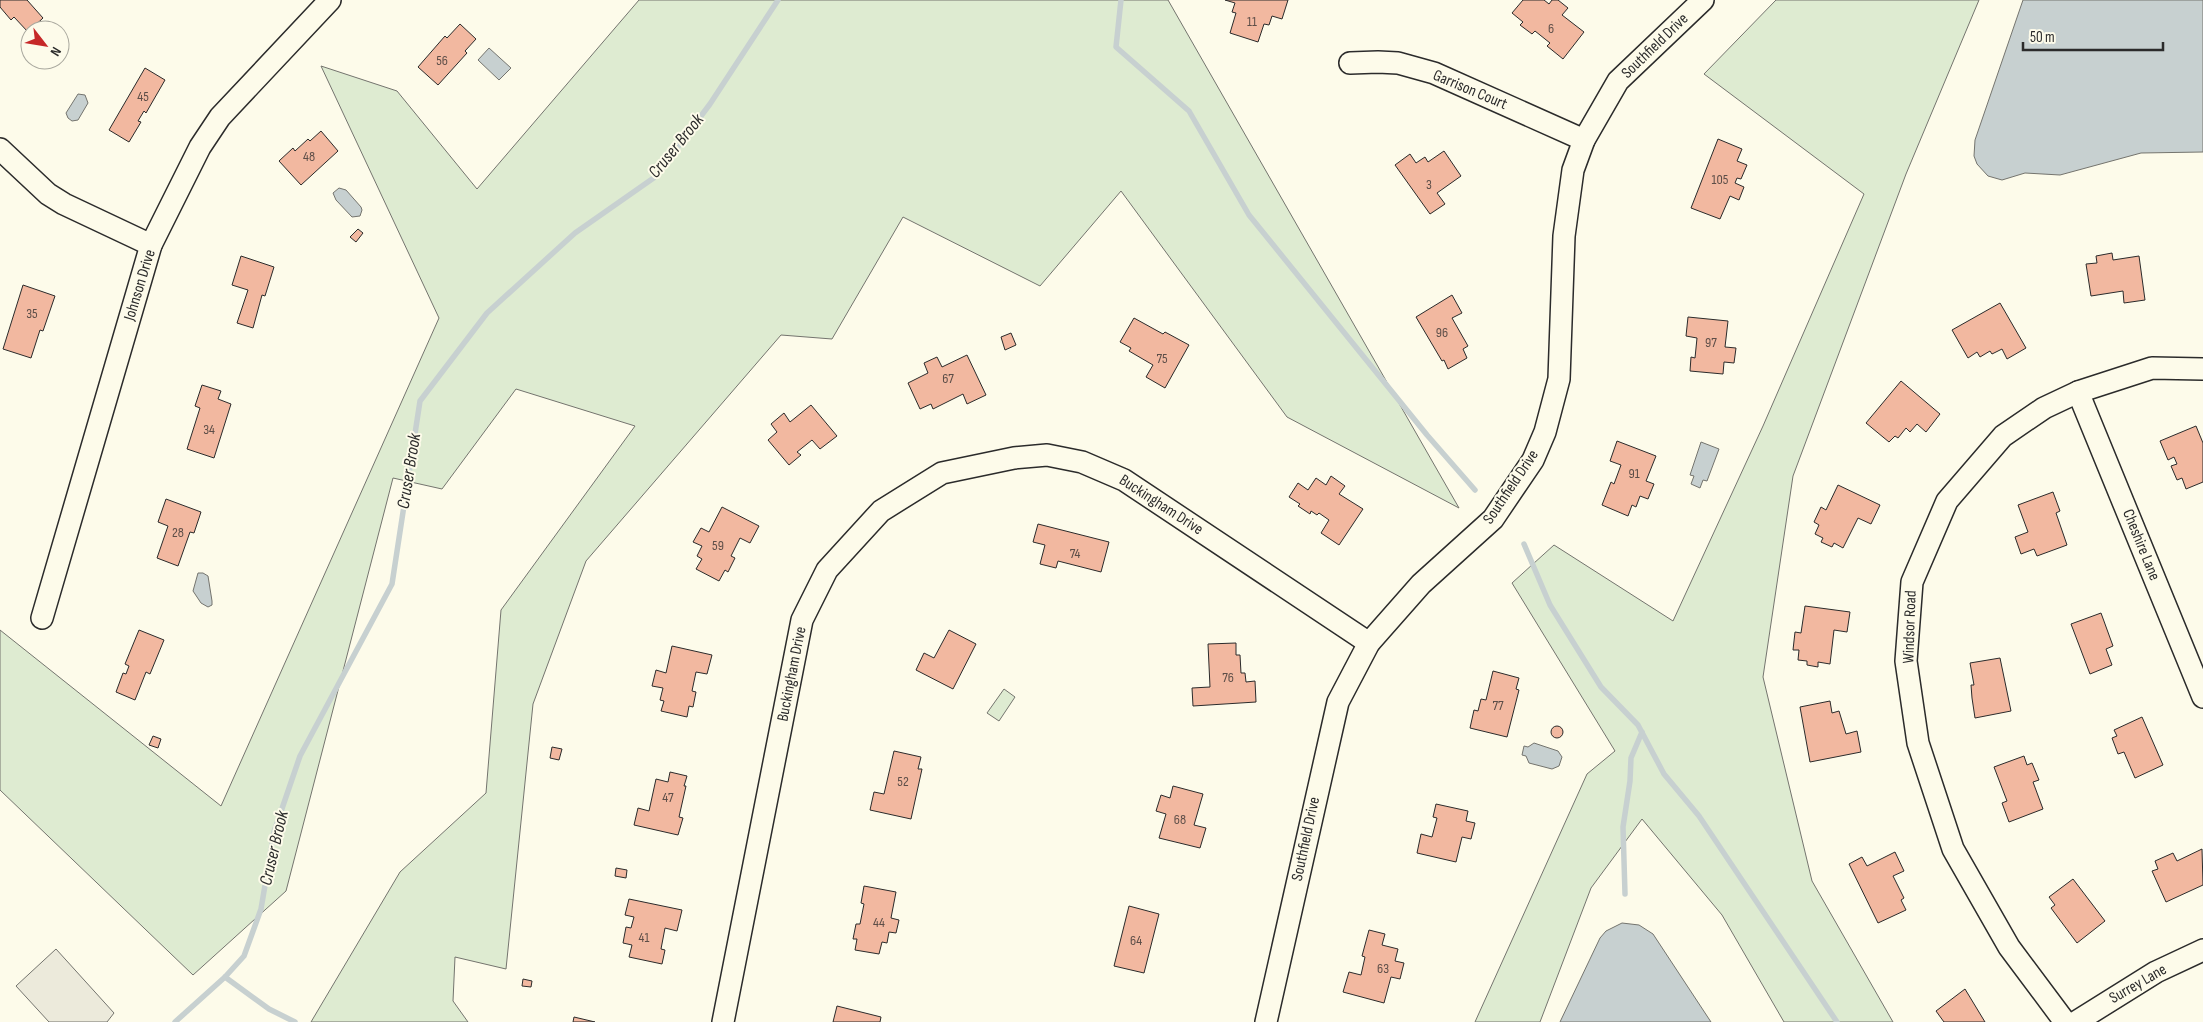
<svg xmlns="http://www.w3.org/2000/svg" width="2203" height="1022" font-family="'Sofia Sans Condensed',sans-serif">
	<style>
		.green { fill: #deebd1; stroke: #74746e }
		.parking { fill: #eceadb; stroke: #74746e }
		.water { fill: #c7d0d0; stroke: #74746e }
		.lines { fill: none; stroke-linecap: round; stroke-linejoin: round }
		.stream { stroke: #c7d0d0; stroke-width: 5.5 }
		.building { fill: #f2b8a0; stroke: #2b2b2b }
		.minor-casing { stroke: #2b2b2b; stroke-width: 24 }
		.minor { stroke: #fdfbea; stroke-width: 21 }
		.labels { text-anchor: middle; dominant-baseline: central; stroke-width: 4; stroke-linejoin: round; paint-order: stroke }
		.number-label { font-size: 14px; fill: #5d4e48 }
		.street-label { font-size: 16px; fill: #2b2b2b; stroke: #fdfbea }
		.water-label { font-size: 18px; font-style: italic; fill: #2b2b2b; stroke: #fdfbea }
	</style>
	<rect width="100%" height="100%" fill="#fdfbea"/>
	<g class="green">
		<path d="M 639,0 L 1168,0 L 1459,508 L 1287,417 L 1121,191 L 1040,286 L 903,217 L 832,339 L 781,335 L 586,561 L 533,704 L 506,969 L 455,957 L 453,1001 L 468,1022 L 311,1022 L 400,872 L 486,793 L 501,610 L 635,426 L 516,389 L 442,489 L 393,478 L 286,891 L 193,975 L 0,790 L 0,630 L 221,806 L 439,318 L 321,66 L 397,91 L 477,189 Z"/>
		<path d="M 1776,0 L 1979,0 L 1906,174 L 1793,476 L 1763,677 L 1812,881 L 1893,1022 L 1784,1022 L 1722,915 L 1642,819 L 1591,888 L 1540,1022 L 1475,1022 L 1587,774 L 1615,751 L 1512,583 L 1554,545 L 1673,621 L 1763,426 L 1864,194 L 1704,74 Z"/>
		<path d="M 1004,689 L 1015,697 L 999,721 L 987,713 Z"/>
	</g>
	<path class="parking" d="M 56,949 L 114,1013 L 107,1022 L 49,1022 L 16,986 Z"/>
	<g class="water">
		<path d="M 2023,0 L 2203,0 L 2203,152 L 2141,153 L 2060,175 L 2025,173 L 2002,180 L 1988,176 L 1977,164 L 1974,156 L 1975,140 Z"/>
		<path d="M 489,48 L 511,68 L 499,80 L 478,60 Z"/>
		<path d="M 78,94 L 85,95 L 88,103 L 78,120 L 72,121 L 68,118 L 66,113 Z"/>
		<path d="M 339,188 L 346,190 L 361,207 L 362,210 L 360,216 L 352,217 L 336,200 L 333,193 Z"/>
		<path d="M 1701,442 L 1719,449 L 1707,481 L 1703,480 L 1700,488 L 1691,484 L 1694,476 L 1690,475 Z"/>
		<path d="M 198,573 L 203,573 L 208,576 L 212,601 L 212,605 L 208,607 L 201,603 L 193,591 Z"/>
		<path d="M 1534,743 L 1558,751 L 1562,757 L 1559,766 L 1552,769 L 1529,763 L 1526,756 L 1522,755 L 1524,746 L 1528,747 Z"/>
		<path d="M 1622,923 L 1639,925 L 1653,934 L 1711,1022 L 1560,1022 L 1600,938 L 1606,931 Z"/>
	</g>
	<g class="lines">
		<g class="stream">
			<path d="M 1121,0 L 1116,47 L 1189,111 L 1249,215 L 1427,435 L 1475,490"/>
			<path d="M 1524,544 L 1550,605 L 1601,687 L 1638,725 L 1664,774 L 1699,816 L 1837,1022"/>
			<path d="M 1625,894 L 1623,827 L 1630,781 L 1631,758 L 1642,732"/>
			<path d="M 225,977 L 269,1009 L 295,1022"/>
			<path d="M 175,1022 L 225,977 L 244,956 L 261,909 L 274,832 L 300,756 L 392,584 L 420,401 L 487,313 L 575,233 L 655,177 L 710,104 L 778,0"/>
		</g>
	</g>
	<g class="building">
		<path d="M 0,0 L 27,0 L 43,18 L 28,32 L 14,17 L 11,20 L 0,7 Z"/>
		<path d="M 1225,0 L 1288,0 L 1282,19 L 1272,16 L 1269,25 L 1264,24 L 1258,42 L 1230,33 L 1236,13 L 1232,12 L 1235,3 Z"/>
		<path d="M 1523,0 L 1544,0 L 1549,4 L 1552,0 L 1558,0 L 1568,8 L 1562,15 L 1584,32 L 1563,59 L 1547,46 L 1550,43 L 1535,31 L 1532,34 L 1520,25 L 1523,22 L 1512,13 Z"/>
		<path d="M 460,24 L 476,39 L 465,51 L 467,53 L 438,85 L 418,67 L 445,36 L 447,38 Z"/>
		<path d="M 145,68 L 165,80 L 146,113 L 144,111 L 138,121 L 141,122 L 129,142 L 109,130 Z"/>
		<path d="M 321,131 L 338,151 L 301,185 L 279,161 L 293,148 L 295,151 L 308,139 L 310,141 Z"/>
		<path d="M 1718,139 L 1742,149 L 1737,161 L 1747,165 L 1741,179 L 1737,178 L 1735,183 L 1744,187 L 1739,200 L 1730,196 L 1720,219 L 1691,208 Z"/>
		<path d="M 1444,151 L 1461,176 L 1437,193 L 1445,204 L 1430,214 L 1395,165 L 1410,154 L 1416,163 L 1425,157 L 1428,162 Z"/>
		<path d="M 358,229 L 363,233 L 356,242 L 350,237 Z"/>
		<path d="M 2112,253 L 2113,260 L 2139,256 L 2145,300 L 2124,303 L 2123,291 L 2091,296 L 2086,264 L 2097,263 L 2096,256 Z"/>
		<path d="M 241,256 L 274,267 L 265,296 L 262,295 L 253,328 L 237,323 L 248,290 L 232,285 Z"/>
		<path d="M 23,285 L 55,296 L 43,331 L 40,330 L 31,358 L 3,349 Z"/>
		<path d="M 1452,295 L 1462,313 L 1452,318 L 1468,346 L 1463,349 L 1467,358 L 1448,369 L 1444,360 L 1442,361 L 1416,317 Z"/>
		<path d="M 2000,303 L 2026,348 L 2007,359 L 2002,349 L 1992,354 L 1990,351 L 1980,357 L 1977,352 L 1968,358 L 1952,330 Z"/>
		<path d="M 1688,317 L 1728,321 L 1725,347 L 1736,348 L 1734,363 L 1724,362 L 1723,374 L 1690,371 L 1691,357 L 1695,358 L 1697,338 L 1686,336 Z"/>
		<path d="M 1134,318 L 1163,334 L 1165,332 L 1189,345 L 1165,388 L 1146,377 L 1153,365 L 1129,351 L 1131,348 L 1120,342 Z"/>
		<path d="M 1011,333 L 1016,345 L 1005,350 L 1001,337 Z"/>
		<path d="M 967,355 L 986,395 L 967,404 L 963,394 L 933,409 L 931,404 L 920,409 L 908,383 L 928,373 L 924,363 L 937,357 L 942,367 Z"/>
		<path d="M 1901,381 L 1940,414 L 1926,432 L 1917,424 L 1910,432 L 1906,428 L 1898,438 L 1895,436 L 1889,442 L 1866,423 Z"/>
		<path d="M 202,385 L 221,391 L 218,399 L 231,404 L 214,458 L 187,449 L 200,408 L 195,406 Z"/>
		<path d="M 811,405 L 837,436 L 820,449 L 812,440 L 797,452 L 801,455 L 789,465 L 768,440 L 777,432 L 771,424 L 784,413 L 790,422 Z"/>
		<path d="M 2196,426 L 2203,443 L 2203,482 L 2186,489 L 2182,478 L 2177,480 L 2171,466 L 2177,464 L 2174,457 L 2168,460 L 2160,441 Z"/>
		<path d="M 1617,441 L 1656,456 L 1646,481 L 1654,484 L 1648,499 L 1640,496 L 1636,507 L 1632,505 L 1628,516 L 1602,505 L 1611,482 L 1614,484 L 1621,465 L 1610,461 Z"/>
		<path d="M 1331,476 L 1345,486 L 1339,494 L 1363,509 L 1339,545 L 1321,533 L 1329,520 L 1319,513 L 1317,515 L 1311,511 L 1310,514 L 1298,506 L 1300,504 L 1289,497 L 1298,483 L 1308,490 L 1316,478 L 1326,485 Z"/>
		<path d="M 1838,485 L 1880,505 L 1871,524 L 1858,518 L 1843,548 L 1834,543 L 1832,547 L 1821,542 L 1823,538 L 1815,534 L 1819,525 L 1814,522 L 1821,507 L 1826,510 Z"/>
		<path d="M 2053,492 L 2060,511 L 2056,513 L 2067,545 L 2037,556 L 2034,549 L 2021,554 L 2015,537 L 2028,532 L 2018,505 Z"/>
		<path d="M 166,499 L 201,512 L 194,533 L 190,532 L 178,566 L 157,558 L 168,526 L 158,522 Z"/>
		<path d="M 722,507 L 759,526 L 750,543 L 740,538 L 731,556 L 735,558 L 728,572 L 725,570 L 719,581 L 696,569 L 702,559 L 697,556 L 702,546 L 693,542 L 701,528 L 709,532 Z"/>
		<path d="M 1038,524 L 1109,542 L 1101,572 L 1058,561 L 1056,568 L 1040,564 L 1045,545 L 1033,542 Z"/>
		<path d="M 1805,606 L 1850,612 L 1847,632 L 1834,630 L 1830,664 L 1818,662 L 1818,667 L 1807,665 L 1807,661 L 1798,660 L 1799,650 L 1793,650 L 1795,632 L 1801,633 Z"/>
		<path d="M 2101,613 L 2113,646 L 2106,649 L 2112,665 L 2090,674 L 2071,624 Z"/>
		<path d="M 139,630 L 164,640 L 150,674 L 146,672 L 135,700 L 116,692 L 123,673 L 126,674 L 129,666 L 125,664 Z"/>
		<path d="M 949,630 L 976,644 L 953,689 L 916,670 L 924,653 L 934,658 Z"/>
		<path d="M 1236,643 L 1236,655 L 1240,655 L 1241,673 L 1245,673 L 1246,682 L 1255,681 L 1256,702 L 1193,706 L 1192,688 L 1210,687 L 1208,644 Z"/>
		<path d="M 672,646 L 712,655 L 707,674 L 696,672 L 692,691 L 696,692 L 693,707 L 689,706 L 687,717 L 661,711 L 664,701 L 660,700 L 663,688 L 652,686 L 656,670 L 666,673 Z"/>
		<path d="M 2000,658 L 2011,711 L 1975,718 L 1972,698 L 1971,685 L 1974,685 L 1970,663 Z"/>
		<path d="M 1493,671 L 1519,678 L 1516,689 L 1519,690 L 1507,737 L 1470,728 L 1474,710 L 1478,711 L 1481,699 L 1486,700 Z"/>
		<path d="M 1830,701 L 1832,713 L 1839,711 L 1846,734 L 1857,731 L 1861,752 L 1810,762 L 1800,707 Z"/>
		<path d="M 2142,717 L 2163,765 L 2135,778 L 2124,752 L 2118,754 L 2112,738 L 2117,736 L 2114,730 Z"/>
		<circle cx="1557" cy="732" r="6"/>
		<path d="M 153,736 L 161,739 L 158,748 L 149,745 Z"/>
		<path d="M 552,747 L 562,749 L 559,760 L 550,758 Z"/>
		<path d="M 894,751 L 921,757 L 918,769 L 922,769 L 911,819 L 870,810 L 874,792 L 884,794 Z"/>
		<path d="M 2024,756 L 2027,765 L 2032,763 L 2039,780 L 2033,782 L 2043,809 L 2009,822 L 2002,803 L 2007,801 L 1994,767 Z"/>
		<path d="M 670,772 L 687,776 L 684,786 L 686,786 L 679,817 L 683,818 L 678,835 L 634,825 L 638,808 L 649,811 L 656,779 L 668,782 Z"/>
		<path d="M 1173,786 L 1203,794 L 1194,825 L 1206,828 L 1200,848 L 1159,838 L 1166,814 L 1156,811 L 1161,795 L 1170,798 Z"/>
		<path d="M 1436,804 L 1468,811 L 1466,821 L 1475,823 L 1471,839 L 1462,837 L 1456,862 L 1417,853 L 1421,834 L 1432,837 L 1437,818 L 1433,817 Z"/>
		<path d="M 2202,849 L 2203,885 L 2166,902 L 2152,871 L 2158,869 L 2155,861 L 2173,853 L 2177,861 Z"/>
		<path d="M 1895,852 L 1904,871 L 1893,876 L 1904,898 L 1901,900 L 1906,910 L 1878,923 L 1849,864 L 1862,857 L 1867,866 Z"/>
		<path d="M 616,868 L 627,870 L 626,878 L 615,876 Z"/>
		<path d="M 2073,879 L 2105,921 L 2077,943 L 2051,908 L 2055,905 L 2049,897 Z"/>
		<path d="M 864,886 L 896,892 L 891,918 L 899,920 L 896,933 L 889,932 L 887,943 L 882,942 L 879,954 L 855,950 L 857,939 L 853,939 L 856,924 L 860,924 L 864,904 L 861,903 Z"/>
		<path d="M 629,899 L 682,910 L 677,931 L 665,928 L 661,949 L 665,950 L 662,964 L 629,957 L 632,945 L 623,943 L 626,927 L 631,928 L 634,917 L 625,915 Z"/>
		<path d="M 1129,906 L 1159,914 L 1144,973 L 1114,966 Z"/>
		<path d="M 1369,930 L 1385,934 L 1382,945 L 1398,949 L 1395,961 L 1404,963 L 1400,979 L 1391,977 L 1384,1003 L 1343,992 L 1349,972 L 1361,975 L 1365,957 L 1362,956 Z"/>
		<path d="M 523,979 L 532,981 L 531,987 L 522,986 Z"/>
		<path d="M 1965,989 L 1985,1022 L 1944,1022 L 1936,1011 Z"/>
		<path d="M 837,1006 L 881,1017 L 880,1022 L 833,1022 Z"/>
		<path d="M 574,1017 L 595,1022 L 573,1022 Z"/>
	</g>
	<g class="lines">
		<g class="minor-casing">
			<g id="minor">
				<path d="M 1350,63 L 1378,62 L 1398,63 L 1434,73 L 1584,140"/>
				<path d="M 0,149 L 48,194 L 64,204 L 151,245"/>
				<path d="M 2078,392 L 2203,697"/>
				<path d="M 42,618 L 151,245 L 200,147 L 220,117 L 330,0"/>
				<path d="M 723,1022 L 802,620 L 827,570 L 881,511 L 942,473 L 1014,458 L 1047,455 L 1082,462 L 1124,480 L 1369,643"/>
				<path d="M 1266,1022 L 1338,702 L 1369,643 L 1421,584 L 1493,519 L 1533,460 L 1545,432 L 1559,379 L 1564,236 L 1573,170 L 1584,140 L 1618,81 L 1703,0"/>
				<path d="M 2065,1022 L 2009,947 L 1953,849 L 1918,743 L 1906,661 L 1912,582 L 1947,501 L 2003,436 L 2044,408 L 2078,392 L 2152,368 L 2203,369"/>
				<path d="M 2076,1022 L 2156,972 L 2203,950"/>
			</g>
		</g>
		<use href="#minor" class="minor"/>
	</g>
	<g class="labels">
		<g class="number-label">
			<text x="1252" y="21">11</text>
			<text x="1551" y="28">6</text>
			<text x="442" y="60">56</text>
			<text x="143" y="96">45</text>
			<text x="309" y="156">48</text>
			<text x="1720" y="179">105</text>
			<text x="1429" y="184">3</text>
			<text x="32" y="313">35</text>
			<text x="1442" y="332">96</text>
			<text x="1711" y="342">97</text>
			<text x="1162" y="358">75</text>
			<text x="948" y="378">67</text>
			<text x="209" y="429">34</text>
			<text x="1634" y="473">91</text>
			<text x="178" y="532">28</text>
			<text x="718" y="545">59</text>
			<text x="1075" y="553">74</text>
			<text x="1228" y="677">76</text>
			<text x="1498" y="705">77</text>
			<text x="903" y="781">52</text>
			<text x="668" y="797">47</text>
			<text x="1180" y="819">68</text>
			<text x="879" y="922">44</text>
			<text x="644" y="937">41</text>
			<text x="1136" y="940">64</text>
			<text x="1383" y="968">63</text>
		</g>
		<g class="street-label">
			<text transform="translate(1655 46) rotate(-44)">Southfield Drive</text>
			<text transform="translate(1470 90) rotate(23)">Garrison Court</text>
			<text transform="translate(140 285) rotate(-73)">Johnson Drive</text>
			<text transform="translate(1511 487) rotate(-56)">Southfield Drive</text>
			<text transform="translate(1161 505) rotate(33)">Buckingham Drive</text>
			<text transform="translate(2141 545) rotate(68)">Cheshire Lane</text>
			<text transform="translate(1910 627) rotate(-88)">Windsor Road</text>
			<text transform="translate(792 674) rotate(-79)">Buckingham Drive</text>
			<text transform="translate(1306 839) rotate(-78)">Southfield Drive</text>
			<text transform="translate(2138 984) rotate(-30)">Surrey Lane</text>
		</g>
		<g class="water-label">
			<text transform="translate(676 146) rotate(-51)">Cruser Brook</text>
			<text transform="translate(409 471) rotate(-81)">Cruser Brook</text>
			<text transform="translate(274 848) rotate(-77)">Cruser Brook</text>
		</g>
	</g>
	<g transform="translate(45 45) rotate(121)"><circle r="24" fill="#fdfbea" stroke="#a9a89e"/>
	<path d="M0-4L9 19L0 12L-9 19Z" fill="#c62828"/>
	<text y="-8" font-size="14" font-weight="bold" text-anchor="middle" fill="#2b2b2b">N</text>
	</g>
	<path d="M2023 42v8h140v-8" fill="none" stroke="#2b2b2b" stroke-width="2.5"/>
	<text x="2030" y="42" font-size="15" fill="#2b2b2b" stroke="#fdfbea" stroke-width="4" paint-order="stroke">50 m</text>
</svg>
